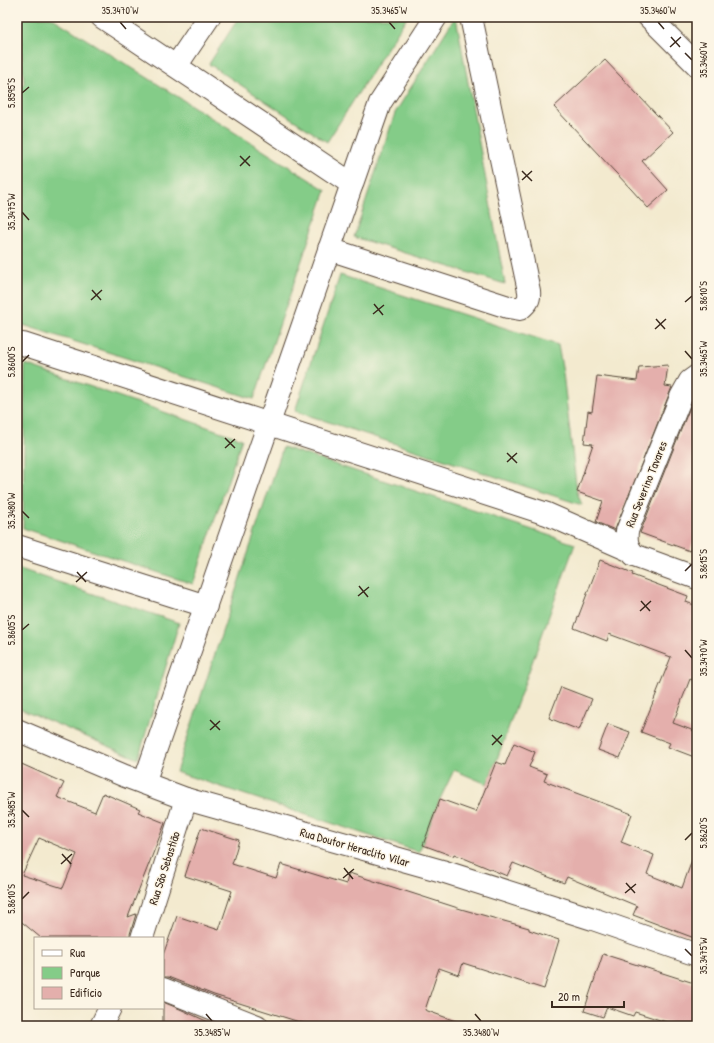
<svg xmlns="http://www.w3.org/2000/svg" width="714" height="1043" font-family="'Patrick Hand',sans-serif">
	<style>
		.green { fill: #84cc88; stroke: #607b53 }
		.building { fill: #e4afac; fill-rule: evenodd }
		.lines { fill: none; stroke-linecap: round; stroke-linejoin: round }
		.minor-casing { stroke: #574739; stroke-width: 24 }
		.minor { stroke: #fff; stroke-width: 22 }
		.ticks { fill: none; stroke: #3b2a1e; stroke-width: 1.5 }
		.labels { text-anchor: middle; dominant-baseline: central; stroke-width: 3; stroke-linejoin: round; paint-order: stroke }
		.street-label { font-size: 12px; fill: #3b2a1e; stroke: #fcf5e5 }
		.neatline { fill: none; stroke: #3b2a1e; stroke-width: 1.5 }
		.ticks-label { font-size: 10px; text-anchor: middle; fill: #3b2a1e }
	</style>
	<rect width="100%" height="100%" fill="#fcf5e5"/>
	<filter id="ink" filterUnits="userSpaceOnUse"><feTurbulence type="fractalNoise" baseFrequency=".025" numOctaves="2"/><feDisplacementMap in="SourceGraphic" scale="8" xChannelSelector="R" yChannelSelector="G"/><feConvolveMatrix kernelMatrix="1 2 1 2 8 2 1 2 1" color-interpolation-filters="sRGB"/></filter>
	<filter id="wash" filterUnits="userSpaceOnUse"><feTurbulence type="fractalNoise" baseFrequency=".012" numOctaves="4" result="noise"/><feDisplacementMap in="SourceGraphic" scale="16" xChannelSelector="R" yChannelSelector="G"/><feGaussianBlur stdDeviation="0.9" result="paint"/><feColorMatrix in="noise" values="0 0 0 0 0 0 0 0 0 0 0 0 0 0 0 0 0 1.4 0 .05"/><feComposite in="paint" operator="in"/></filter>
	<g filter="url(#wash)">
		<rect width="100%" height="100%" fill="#f3eacf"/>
		<g class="green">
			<path d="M 19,17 L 51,17 L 326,190 L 254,399 L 17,323 L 17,92 L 24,83 Z"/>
			<path d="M 239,17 L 407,17 L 327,142 L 209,64 Z"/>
			<path d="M 455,17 L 456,17 L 505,284 L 354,237 L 395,113 Z"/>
			<path d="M 340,275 L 558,345 L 563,373 L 577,492 L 582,505 L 295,411 Z"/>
			<path d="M 25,364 L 242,439 L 193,584 L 23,528 Z"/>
			<path d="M 283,447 L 575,544 L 496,762 L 487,784 L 454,770 L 440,799 L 419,852 L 176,772 Z"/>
			<path d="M 17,568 L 179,623 L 138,759 L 17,707 Z"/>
		</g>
		<g id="blocks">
			<g class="building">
				<path d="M 605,60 L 673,132 L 642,161 L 668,190 L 648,208 L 631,189 L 554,107 Z"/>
				<path d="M 668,365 L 665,386 L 672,387 L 615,530 L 596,522 L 603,501 L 577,492 L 593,444 L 584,443 L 588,411 L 592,412 L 597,376 L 637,381 L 639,367 Z"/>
				<path d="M 697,394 L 697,532 L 690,551 L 640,533 L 692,402 Z"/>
				<path d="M 600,560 L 633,573 L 632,575 L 688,596 L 686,602 L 697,606 L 697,668 L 692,680 L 690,679 L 673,723 L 697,732 L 697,758 L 668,747 L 670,743 L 641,732 L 671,657 L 609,634 L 607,641 L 574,628 Z"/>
				<path d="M 561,687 L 592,699 L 579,730 L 549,718 Z"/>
				<path d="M 608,724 L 630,732 L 620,758 L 598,750 Z"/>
				<path d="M 514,743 L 535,752 L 529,767 L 547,774 L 544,781 L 632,814 L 621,842 L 654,855 L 647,874 L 682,888 L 695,852 L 697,852 L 697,939 L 633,915 L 637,906 L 567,877 L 564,883 L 513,863 L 507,876 L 454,854 L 453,856 L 423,845 L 440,799 L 476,812 L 496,762 L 505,765 Z"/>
				<path d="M 17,762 L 64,783 L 57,797 L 95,812 L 103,793 L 140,809 L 138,812 L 165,823 L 128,917 L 136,914 L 130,934 L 130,938 L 41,938 L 17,918 ZM 39,838 L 77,854 L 63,888 L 22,875 Z"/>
				<path d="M 201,828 L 239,840 L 232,864 L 276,878 L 281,864 L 346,884 L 349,873 L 461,909 L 529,928 L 529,930 L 559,940 L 544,989 L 463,963 L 459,975 L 439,968 L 425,1010 L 461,1023 L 461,1026 L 312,1026 L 214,995 L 168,977 L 163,977 L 163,955 L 177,916 L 219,930 L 232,891 L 185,876 Z"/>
				<path d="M 603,954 L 697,984 L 697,1026 L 679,1026 L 635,1012 L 633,1016 L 607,1007 L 603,1017 L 584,1011 Z"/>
				<path d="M 163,1002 L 180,1009 L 217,1026 L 163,1026 Z"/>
			</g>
		</g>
	</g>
	<g filter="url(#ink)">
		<use href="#blocks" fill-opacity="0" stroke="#574739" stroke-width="1"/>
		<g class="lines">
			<g class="minor-casing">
				<g id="minor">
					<path d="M 102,17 L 352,184"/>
					<path d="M 649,17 L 697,65"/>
					<path d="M 176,66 L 209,17"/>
					<path d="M 329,249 L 508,307 L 520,309 C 527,303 530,300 529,291 L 471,17"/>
					<path d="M 17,344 L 23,344 L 547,514 L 631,551"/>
					<path d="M 697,376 L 690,381 L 681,397 L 627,531 C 626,541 627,547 634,555 L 697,578"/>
					<path d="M 17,546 L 206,606"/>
					<path d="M 17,730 L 125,776 L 186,799 L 442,871 L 593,919 L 697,955"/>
					<path d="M 144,783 L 380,103 L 436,17"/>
					<path d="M 142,938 L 186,799"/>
					<path d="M 163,989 L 257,1026"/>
					<path d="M 101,1026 L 110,1008"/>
				</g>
			</g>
			<use href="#minor" class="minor"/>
		</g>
	</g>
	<path class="ticks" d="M 120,22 L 126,29M 389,22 L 395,29M 658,22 L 664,29M 671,37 L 680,47M 670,47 L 681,37M 685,53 L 692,60M 22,93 L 29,87M 240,156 L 250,166M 240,166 L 250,156M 522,171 L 532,181M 522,180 L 532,171M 22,212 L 29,220M 92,290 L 101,300M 91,300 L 102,290M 685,302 L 692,296M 374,304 L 383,315M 373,314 L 384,305M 656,319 L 665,329M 655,329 L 666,319M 685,351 L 692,359M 22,362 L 29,355M 225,438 L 235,448M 225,448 L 235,439M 507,453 L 517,463M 507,462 L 517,453M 22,511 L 29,518M 685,571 L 692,564M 77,572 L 86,582M 76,582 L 87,572M 359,586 L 368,597M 358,596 L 369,587M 641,601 L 650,611M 640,611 L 651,601M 22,630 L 29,624M 685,650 L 692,658M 210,720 L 220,730M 210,730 L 220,721M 492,735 L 502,745M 492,745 L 502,735M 22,810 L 29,817M 685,840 L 692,833M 62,854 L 71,864M 61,864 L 72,854M 344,868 L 353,879M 343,878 L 354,869M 626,883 L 635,893M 625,893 L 636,884M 22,899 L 29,892M 685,949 L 692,956M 206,1014 L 212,1021M 475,1014 L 481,1021"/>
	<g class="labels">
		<g class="street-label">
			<text transform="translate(646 484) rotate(-68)">Rua Severino Tavares</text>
			<text transform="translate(355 847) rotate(16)">Rua Doutor Heraclito Vilar</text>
			<text transform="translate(164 868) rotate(-72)">Rua São Sebastião</text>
		</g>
	</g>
	<rect width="714" height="1043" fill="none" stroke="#fcf5e5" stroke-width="44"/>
	<rect x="34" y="937" width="130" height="72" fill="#fcf5e5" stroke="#afa495"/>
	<rect x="42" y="950" width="20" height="6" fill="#ffffff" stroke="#afa495"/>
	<text x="70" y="957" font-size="12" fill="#3b2a1e">Rua</text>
	<rect x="42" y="967" width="20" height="12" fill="#84cc88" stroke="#afa495"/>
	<text x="70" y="977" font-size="12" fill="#3b2a1e">Parque</text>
	<rect x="42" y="987" width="20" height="12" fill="#e4afac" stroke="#afa495"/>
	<text x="70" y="997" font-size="12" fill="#3b2a1e">Edifício</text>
	<path d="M552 1001v6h72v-6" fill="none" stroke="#3b2a1e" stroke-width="2"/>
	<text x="558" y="1001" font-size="12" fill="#3b2a1e" stroke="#fcf5e5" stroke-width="3" paint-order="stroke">20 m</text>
	<rect x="22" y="22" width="670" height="999" class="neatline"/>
	<g class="ticks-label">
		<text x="120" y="14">35.3470°W</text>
		<text x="389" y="14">35.3465°W</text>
		<text x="658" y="14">35.3460°W</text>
		<text transform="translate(703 60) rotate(-90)" y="4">35.3460°W</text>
		<text transform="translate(11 93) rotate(-90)" y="4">5.8595°S</text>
		<text transform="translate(11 212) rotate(-90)" y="4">35.3475°W</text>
		<text transform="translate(703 296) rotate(-90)" y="4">5.8610°S</text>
		<text transform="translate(703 359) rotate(-90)" y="4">35.3465°W</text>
		<text transform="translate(11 362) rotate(-90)" y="4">5.8600°S</text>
		<text transform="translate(11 511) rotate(-90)" y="4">35.3480°W</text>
		<text transform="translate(703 564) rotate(-90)" y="4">5.8615°S</text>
		<text transform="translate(11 630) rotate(-90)" y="4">5.8605°S</text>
		<text transform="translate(703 658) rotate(-90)" y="4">35.3470°W</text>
		<text transform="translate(11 810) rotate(-90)" y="4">35.3485°W</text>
		<text transform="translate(703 833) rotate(-90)" y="4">5.8620°S</text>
		<text transform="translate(11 899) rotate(-90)" y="4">5.8610°S</text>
		<text transform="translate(703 956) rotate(-90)" y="4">35.3475°W</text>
		<text x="212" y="1036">35.3485°W</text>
		<text x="481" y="1036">35.3480°W</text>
	</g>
</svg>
